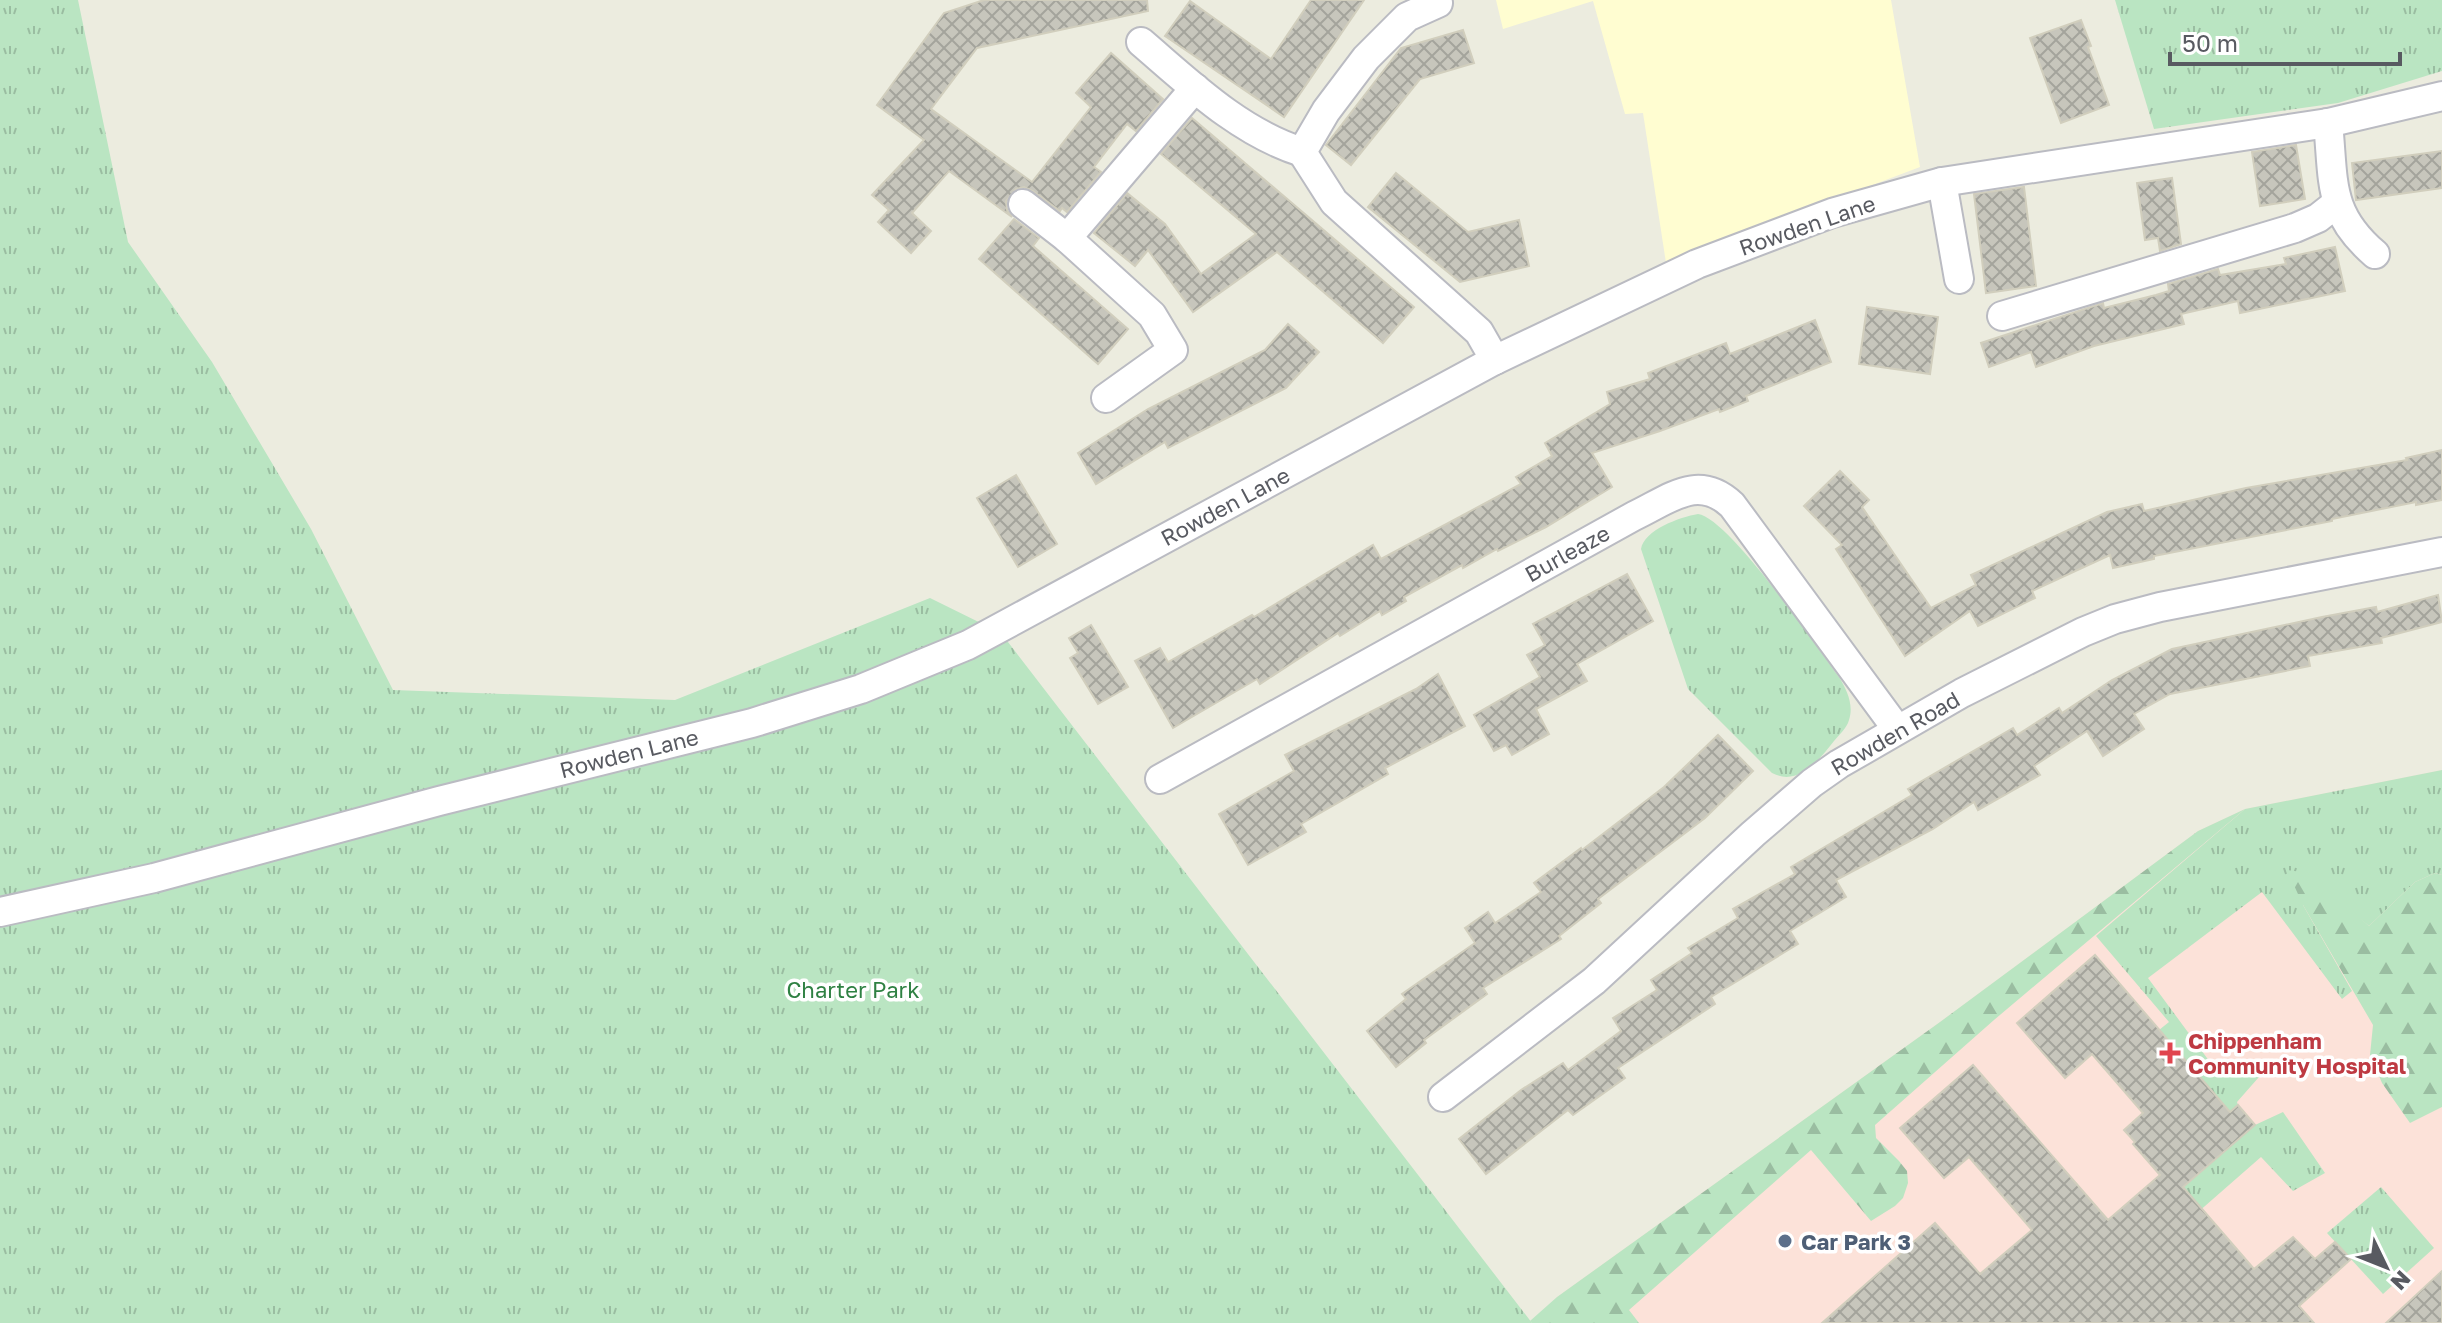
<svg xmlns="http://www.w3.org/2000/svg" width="2442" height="1323" font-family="'Golos Text',sans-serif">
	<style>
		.commercial { fill: #fffdd1 }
		.medical { fill: #fce2d9 }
		.grass { fill: url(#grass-tufts) }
		.forest { fill: url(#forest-firs) }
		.building { fill: url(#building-cross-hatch); stroke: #d1cebd; stroke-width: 2 }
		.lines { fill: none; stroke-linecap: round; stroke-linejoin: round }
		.street-casing { stroke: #babbc2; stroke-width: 32 }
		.street { stroke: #fff; stroke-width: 28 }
		.health-dot { fill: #e0444e; stroke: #fff; stroke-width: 3 }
		.service-dot { fill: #5c6f8a; stroke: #fff; stroke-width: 3 }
		.labels { text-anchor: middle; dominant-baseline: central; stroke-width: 7; stroke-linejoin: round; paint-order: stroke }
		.street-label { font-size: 22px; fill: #585a61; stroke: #fff }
		.park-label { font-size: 22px; fill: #2f8143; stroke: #fff }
		.health-label { font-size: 22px; font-weight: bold; fill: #be3a42; stroke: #fff; text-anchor: start }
		.service-label { font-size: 22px; font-weight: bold; fill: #4e5e75; stroke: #fff; text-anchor: start }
	</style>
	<defs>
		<pattern id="grass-tufts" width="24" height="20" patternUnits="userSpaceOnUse" patternTransform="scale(2)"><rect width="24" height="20" fill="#bae5c2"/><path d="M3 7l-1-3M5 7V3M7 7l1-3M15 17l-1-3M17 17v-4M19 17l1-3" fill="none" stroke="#9abda1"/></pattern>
		<pattern id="forest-firs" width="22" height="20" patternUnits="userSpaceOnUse" patternTransform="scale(2)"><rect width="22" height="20" fill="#bae5c2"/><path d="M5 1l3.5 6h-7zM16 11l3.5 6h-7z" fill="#9abda1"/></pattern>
		<pattern id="building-cross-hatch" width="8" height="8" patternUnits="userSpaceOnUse" patternTransform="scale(2)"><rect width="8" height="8" fill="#c7c6bc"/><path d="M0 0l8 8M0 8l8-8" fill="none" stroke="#a4a49c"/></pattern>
	</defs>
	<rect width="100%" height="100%" fill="#ececdf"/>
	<path class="commercial" d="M 1496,0 L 1891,0 L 1920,167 L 1666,263 L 1643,113 L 1625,114 L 1593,1 L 1503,29 Z"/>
	<path class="medical" d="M 2442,770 L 2442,1323 L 1532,1323 L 1557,1297 L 1940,1022 L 2198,831 L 2245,809 Z"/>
	<g class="grass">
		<path d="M 0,0 L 78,0 L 128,242 L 212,362 L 311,529 L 393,690 L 675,700 L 930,598 L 1001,633 L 1532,1323 L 0,1323 Z"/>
		<path d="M 2115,0 L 2442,0 L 2442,71 L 2338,103 L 2154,129 Z"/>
		<path d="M 1698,514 C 1729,518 1817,647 1839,677 C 1847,690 1854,705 1849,720 C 1847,728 1839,735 1834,741 C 1819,760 1798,787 1772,773 L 1688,689 L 1641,549 C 1644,530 1680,517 1698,514 Z"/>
		<path d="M 2442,770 L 2442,875 L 2435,873 L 2415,882 L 2369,926 L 2345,907 L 2303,905 L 2352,991 L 2342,999 L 2262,892 L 2148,978 L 2221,1077 L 2246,1059 L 2259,1077 L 2237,1102 L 2238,1105 L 2230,1112 L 2159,1030 L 2169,1022 L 2096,936 L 2245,809 Z"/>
		<path d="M 2283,1112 L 2325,1173 L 2293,1191 L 2261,1157 L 2157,1248 L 2138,1227 L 2255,1125 Z"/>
		<path d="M 2381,1187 L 2434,1248 L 2383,1294 L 2327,1233 Z"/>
	</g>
	<g class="forest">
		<path d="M 2245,809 L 1994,1020 L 1875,1125 L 1876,1138 L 1899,1161 L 1907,1171 L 1908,1183 L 1903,1198 L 1895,1206 L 1871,1221 L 1811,1150 L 1629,1310 L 1639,1323 L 1532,1323 L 1530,1321 L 1557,1297 L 1940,1022 L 2198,831 Z"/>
		<path d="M 2287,870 L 2309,873 L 2369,926 L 2415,882 L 2435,873 L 2442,875 L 2442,1107 L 2410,1123 L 2382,1083 L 2370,1055 L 2373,1025 L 2303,905 Z"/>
	</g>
	<g class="building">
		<path d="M 984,0 L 1147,0 L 1148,11 L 977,48 L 931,109 L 1032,182 L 1091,107 L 1076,93 L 1111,53 L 1163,99 L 1136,131 L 1127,124 L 1094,167 L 1101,172 L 1067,212 L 1062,208 L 1060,211 L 1033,191 L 1024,187 L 1016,189 L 1006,201 L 1007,210 L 1012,217 L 949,171 L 912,213 L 931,231 L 911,253 L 878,222 L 889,210 L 872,195 L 924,140 L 877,105 L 944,13 Z"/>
		<path d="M 1311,0 L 1364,0 L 1284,117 L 1165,36 L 1190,1 L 1271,59 Z"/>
		<path d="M 2081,20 L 2091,46 L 2088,47 L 2109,105 L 2061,123 L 2030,38 Z"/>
		<path d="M 1463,30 L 1474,63 L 1420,79 L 1351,165 L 1326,145 L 1401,48 Z"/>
		<path d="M 1192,118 L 1414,307 L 1383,343 L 1277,252 L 1193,312 L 1148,250 L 1135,266 L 1094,233 L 1127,193 L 1165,224 L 1201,274 L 1256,234 L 1161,154 Z"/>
		<path d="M 2296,145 L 2305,199 L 2260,206 L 2252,152 Z"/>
		<path d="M 2442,151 L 2442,188 L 2356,200 L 2352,163 Z"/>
		<path d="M 1396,173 L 1468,232 L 1519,220 L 1529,266 L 1460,282 L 1368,207 Z"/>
		<path d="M 2172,178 L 2181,244 L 2160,251 L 2158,238 L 2145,240 L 2137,183 Z"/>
		<path d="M 2024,187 L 2036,286 L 1986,293 L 1974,194 Z"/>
		<path d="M 1014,219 L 1039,238 L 1033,246 L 1128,329 L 1098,364 L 979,259 Z"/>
		<path d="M 2335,247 L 2345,291 L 2240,313 L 2238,301 L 2181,314 L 2184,324 L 2094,346 L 2036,367 L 2031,352 L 1989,367 L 1981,343 L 2103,303 L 2104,308 L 2156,295 L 2169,291 L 2168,284 L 2218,269 L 2220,275 L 2286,264 L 2284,258 Z"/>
		<path d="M 1867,307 L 1938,317 L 1930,374 L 1859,364 Z"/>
		<path d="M 1815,320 L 1831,362 L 1746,396 L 1748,401 L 1720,412 L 1719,409 L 1660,431 L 1592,453 L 1612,487 L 1546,527 L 1498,551 L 1497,549 L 1463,568 L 1462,565 L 1404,597 L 1406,601 L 1382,615 L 1380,611 L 1340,636 L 1338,633 L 1260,684 L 1257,679 L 1173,728 L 1135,661 L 1160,648 L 1168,662 L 1252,615 L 1254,617 L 1373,545 L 1381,559 L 1521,484 L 1516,477 L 1552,456 L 1545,443 L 1610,404 L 1607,392 L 1650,379 L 1648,373 L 1726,343 L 1730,354 Z"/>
		<path d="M 1288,324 L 1319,352 L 1286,388 L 1168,448 L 1165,442 L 1096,484 L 1078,453 L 1148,409 L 1265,350 Z"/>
		<path d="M 2442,450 L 2442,500 L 2416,505 L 2416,502 L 2332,519 L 2332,521 L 2154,556 L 2154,559 L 2113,568 L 2110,555 L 2032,591 L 2035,598 L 1978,626 L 1970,611 L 1905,656 L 1836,549 L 1842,545 L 1804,506 L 1840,471 L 1869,500 L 1862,507 L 1931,608 L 1976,585 L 1971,575 L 2107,512 L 2142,504 L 2144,511 L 2246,488 L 2407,460 L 2406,458 Z"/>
		<path d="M 1016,475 L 1057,544 L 1018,567 L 977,498 Z"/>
		<path d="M 1627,574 L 1653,621 L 1577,664 L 1587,681 L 1536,709 L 1549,734 L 1512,755 L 1506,745 L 1494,751 L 1474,715 L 1540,677 L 1527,655 L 1545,645 L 1533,624 Z"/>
		<path d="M 2438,595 L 2442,622 L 2381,638 L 2382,643 L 2308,656 L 2310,666 L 2170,694 L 2134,714 L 2144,729 L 2103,756 L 2087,731 L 2034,766 L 2040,775 L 1978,810 L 1974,802 L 1933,829 L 1836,880 L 1846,897 L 1790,931 L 1798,944 L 1711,997 L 1715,1004 L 1618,1068 L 1625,1078 L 1573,1115 L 1568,1110 L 1486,1174 L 1459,1139 L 1521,1090 L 1563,1063 L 1568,1070 L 1621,1031 L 1613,1018 L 1657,990 L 1651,980 L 1692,953 L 1688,948 L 1738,918 L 1733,909 L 1795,874 L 1791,867 L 1912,795 L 1908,789 L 2013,728 L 2017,735 L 2059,708 L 2062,713 L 2112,680 L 2172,649 L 2322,617 L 2376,607 L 2377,612 Z"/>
		<path d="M 1091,625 L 1128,687 L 1098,704 L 1070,658 L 1078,653 L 1069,638 Z"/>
		<path d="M 1438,674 L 1465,726 L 1385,768 L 1388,774 L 1301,824 L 1306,832 L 1248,865 L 1219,814 L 1294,771 L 1285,755 L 1416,689 Z"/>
		<path d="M 1718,735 L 1753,771 L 1705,818 L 1598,899 L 1601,903 L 1559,936 L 1561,939 L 1483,988 L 1487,994 L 1424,1040 L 1426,1043 L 1396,1067 L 1367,1031 L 1406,999 L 1402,994 L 1475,943 L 1465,928 L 1488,912 L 1495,923 L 1541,892 L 1534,883 L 1581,848 L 1582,850 L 1664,787 Z"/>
		<path d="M 2095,955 L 2230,1112 L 2238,1105 L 2255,1125 L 2183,1187 L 2254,1269 L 2293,1237 L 2315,1259 L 2335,1242 L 2351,1259 L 2299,1306 L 2314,1323 L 1822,1323 L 1935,1223 L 1980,1274 L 2032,1230 L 1969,1157 L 1944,1178 L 1900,1128 L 1973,1065 L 2108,1220 L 2160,1175 L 2133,1144 L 2135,1142 L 2124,1130 L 2143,1113 L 2092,1054 L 2065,1078 L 2017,1023 Z"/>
		<path d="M 2442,1271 L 2442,1323 L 2386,1323 Z"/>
	</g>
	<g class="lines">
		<g class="street-casing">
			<g id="street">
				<path d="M 1438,3 L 1407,17 L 1366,58 L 1326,111 L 1302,152 L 1334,202 L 1479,332 L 1495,360"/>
				<path d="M 1141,42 C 1190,84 1239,132 1302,152"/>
				<path d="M 2328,123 C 2334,181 2327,213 2375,254"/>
				<path d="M 1942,182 L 1959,279"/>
				<path d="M 1023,204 L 1067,238 L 1152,315 L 1173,350 L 1106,398"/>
				<path d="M 1067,238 L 1195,88"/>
				<path d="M 2002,316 L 2295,228 L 2318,218 L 2337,203"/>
				<path d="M 1160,779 L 1634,516 C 1670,499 1698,473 1732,505 L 1897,729"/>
				<path d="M 0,912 L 154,878 L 439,801 L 752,723 L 861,689 L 968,645 L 1495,360 L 1697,264 L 1832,213 L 1942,182 L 2328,123 L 2442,96"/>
				<path d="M 1443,1097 L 1594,981 L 1753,834 L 1812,783 L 1839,764 L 1962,693 L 2083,632 L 2115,619 L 2160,607 L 2442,552"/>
			</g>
		</g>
		<use href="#street" class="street"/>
	</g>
	<path class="health-dot" d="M2166 1041h8v8h8v8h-8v8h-8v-8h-8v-8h8z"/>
	<circle class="service-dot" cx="1785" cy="1241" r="8"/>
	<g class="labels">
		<g class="street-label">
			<text transform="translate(1807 225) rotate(-19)">Rowden Lane</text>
			<text transform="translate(1225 506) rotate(-28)">Rowden Lane</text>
			<text transform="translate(1567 553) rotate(-29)">Burleaze</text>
			<text transform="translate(1895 733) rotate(-30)">Rowden Road</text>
			<text transform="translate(629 753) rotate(-14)">Rowden Lane</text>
		</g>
		<g class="park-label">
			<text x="853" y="989">Charter Park</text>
		</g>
		<g class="health-label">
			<text x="2188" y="1040">Chippenham<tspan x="2188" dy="25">Community Hospital</tspan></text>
		</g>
		<g class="service-label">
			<text x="1801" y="1241">Car Park 3</text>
		</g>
	</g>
	<g transform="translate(2386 1267) rotate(133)" stroke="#ffffff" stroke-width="6" paint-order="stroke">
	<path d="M0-6L14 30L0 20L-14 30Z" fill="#585a61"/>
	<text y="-12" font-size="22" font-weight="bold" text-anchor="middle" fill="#585a61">N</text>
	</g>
	<path d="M2170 52v12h230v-12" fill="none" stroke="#585a61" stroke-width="4"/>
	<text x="2182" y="52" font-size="24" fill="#585a61" stroke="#ffffff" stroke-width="6" paint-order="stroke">50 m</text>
</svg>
